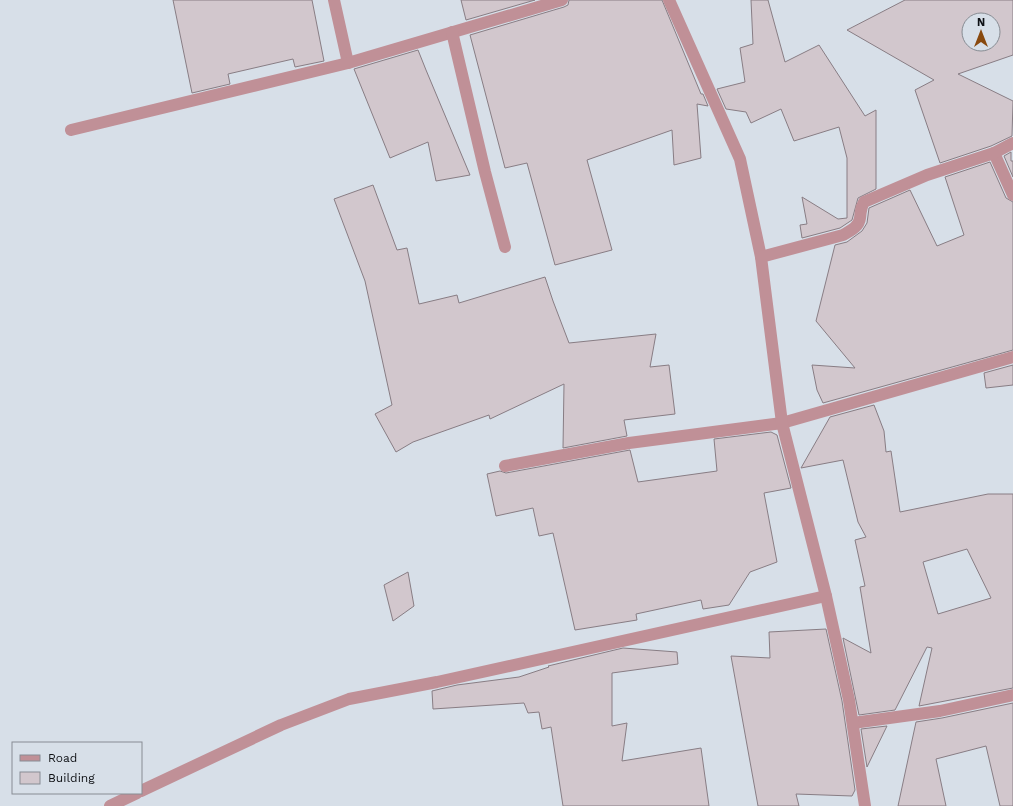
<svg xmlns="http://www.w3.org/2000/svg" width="1013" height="806" font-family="'Work Sans',sans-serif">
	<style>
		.building { fill: #d2c7cd; stroke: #887d84; fill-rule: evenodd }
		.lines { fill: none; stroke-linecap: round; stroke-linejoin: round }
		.minor { stroke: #c09097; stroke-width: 12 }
	</style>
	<rect width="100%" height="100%" fill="#d7dfe8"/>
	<g class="building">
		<path d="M 173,0 L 312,0 L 324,61 L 295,67 L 293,59 L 228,74 L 230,84 L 192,93 Z"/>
		<path d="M 461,0 L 535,0 L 466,20 Z"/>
		<path d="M 569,0 L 662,0 L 701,94 L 703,94 L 708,106 L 697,104 L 701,158 L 674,165 L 672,130 L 587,160 L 612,250 L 555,265 L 527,163 L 505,168 L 470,35 L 564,7 L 568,5 Z"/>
		<path d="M 751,0 L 768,0 L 785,62 L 819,45 L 865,116 L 876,110 L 876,189 L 858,198 L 852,220 L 840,228 L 802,238 L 800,225 L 807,224 L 802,197 L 838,219 L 847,218 L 847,158 L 839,127 L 794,141 L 781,109 L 751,123 L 746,112 L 726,109 L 717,89 L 745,82 L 740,48 L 753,44 Z"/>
		<path d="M 905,0 L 1013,0 L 1013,55 L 958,74 L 1013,101 L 1012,136 L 991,146 L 940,163 L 915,90 L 934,80 L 847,30 ZM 969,20 L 993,20 L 993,44 L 969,44 Z"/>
		<path d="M 418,50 L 426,70 L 470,175 L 436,181 L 428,142 L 390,158 L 354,69 Z"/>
		<path d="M 1011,152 L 1011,161 L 1013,161 L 1013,177 L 1004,156 Z"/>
		<path d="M 990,162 L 1006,198 L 1013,202 L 1013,350 L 823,403 L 817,390 L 812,365 L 855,368 L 816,321 L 835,245 L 847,242 L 862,231 L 867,223 L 869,208 L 910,190 L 937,246 L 964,235 L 945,177 Z"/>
		<path d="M 373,185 L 397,250 L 407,248 L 419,304 L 457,295 L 459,303 L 545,277 L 553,301 L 569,343 L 656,334 L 650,367 L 669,365 L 675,414 L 624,420 L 627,436 L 563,448 L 564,384 L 490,419 L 489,415 L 413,442 L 396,452 L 375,414 L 392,405 L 365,281 L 334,199 Z"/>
		<path d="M 1013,365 L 1013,385 L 986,388 L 984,373 Z"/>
		<path d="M 874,405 L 884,431 L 886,452 L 891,451 L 900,512 L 988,494 L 1013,494 L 1013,688 L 919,706 L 932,648 L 927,647 L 895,710 L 859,715 L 843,638 L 871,653 L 860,587 L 865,586 L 855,540 L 866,537 L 858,522 L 843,460 L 801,468 L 830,417 ZM 967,549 L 991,598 L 938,614 L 923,562 Z"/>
		<path d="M 771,432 L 777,435 L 791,488 L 764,493 L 777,562 L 750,572 L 729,605 L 703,609 L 701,600 L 636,614 L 637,620 L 575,630 L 553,533 L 539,536 L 533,508 L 496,516 L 487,474 L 500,471 L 506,473 L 630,450 L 638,482 L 717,471 L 714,439 Z"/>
		<path d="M 408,572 L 414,606 L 393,621 L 384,585 Z"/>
		<path d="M 826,629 L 842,701 L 855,790 L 852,796 L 796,794 L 799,806 L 758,806 L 731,656 L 770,658 L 769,632 Z"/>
		<path d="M 623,648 L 677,652 L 678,664 L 612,673 L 612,726 L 627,723 L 622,761 L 701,748 L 709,806 L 563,806 L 551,727 L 542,729 L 539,712 L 528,713 L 524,703 L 433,709 L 432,691 L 457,685 L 519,677 L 549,667 L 548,666 Z"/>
		<path d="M 1013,703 L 1013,806 L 1000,806 L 986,746 L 936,759 L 946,806 L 898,806 L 916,722 L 942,718 Z"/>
		<path d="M 887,726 L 867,767 L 861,729 Z"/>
	</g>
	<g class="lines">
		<g class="minor">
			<path d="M 334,0 L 348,63 L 562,0"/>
			<path d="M 669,0 L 740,159 L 761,257"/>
			<path d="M 452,32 L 485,172 L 505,247"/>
			<path d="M 71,130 L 348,63"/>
			<path d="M 994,153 L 1013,195"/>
			<path d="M 505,466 L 629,443 L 782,423 L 1013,357"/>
			<path d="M 853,723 L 940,711 L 1013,695"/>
			<path d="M 141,791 L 281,725 L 349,699 L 437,682 L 826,596"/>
			<path d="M 110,806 L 137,793"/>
			<path d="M 865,806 L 849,700 L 826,596 L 782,423 L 761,257 L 843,235 C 850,231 859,227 860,218 C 861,211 860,209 864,202 L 927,175 L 994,153 L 1013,143"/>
		</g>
	</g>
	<rect x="12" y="742" width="130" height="52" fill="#d7dfe8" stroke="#878c93"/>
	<rect x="20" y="755" width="20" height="6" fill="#c09097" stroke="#878c93"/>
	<text x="48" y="762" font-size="12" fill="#0e1014">Road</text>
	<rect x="20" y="772" width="20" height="12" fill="#d2c7cd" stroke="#878c93"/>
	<text x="48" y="782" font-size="12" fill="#0e1014">Building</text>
	<g transform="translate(981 32)"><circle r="19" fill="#d7dfe8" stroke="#878c93"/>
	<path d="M0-3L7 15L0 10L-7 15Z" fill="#88490e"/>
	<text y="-6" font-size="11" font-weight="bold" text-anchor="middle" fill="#0e1014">N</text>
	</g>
</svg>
